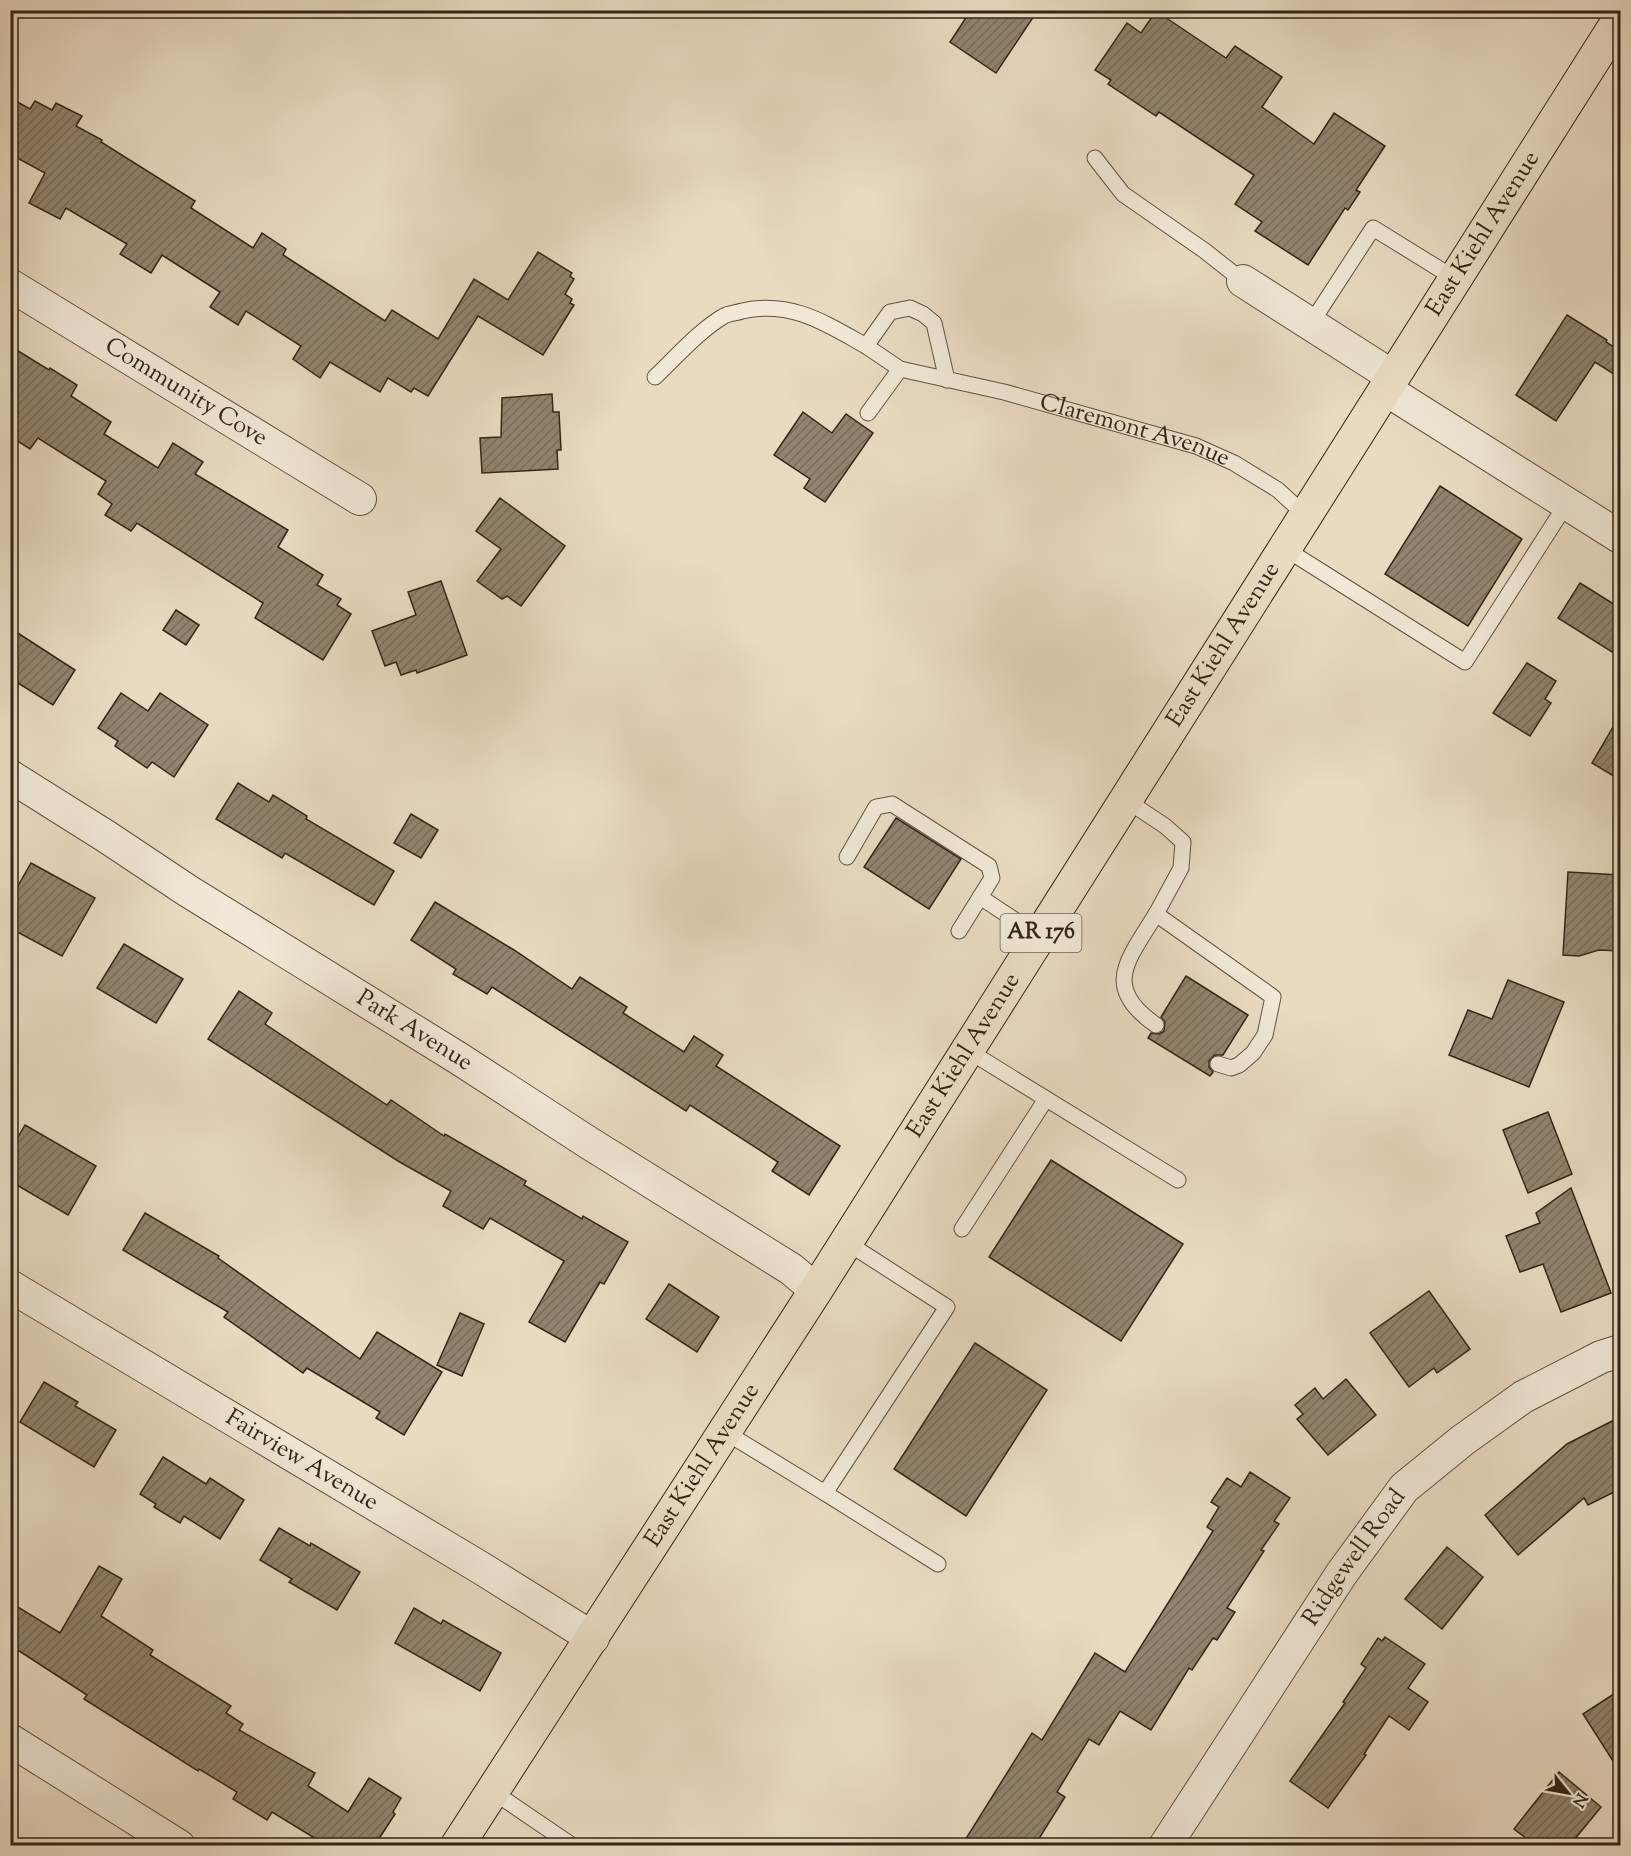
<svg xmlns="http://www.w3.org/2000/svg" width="1631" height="1856" font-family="'Sorts Mill Goudy',serif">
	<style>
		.building { fill: url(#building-hatch); stroke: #332515; stroke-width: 1.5 }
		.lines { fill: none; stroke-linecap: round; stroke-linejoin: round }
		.service-casing { stroke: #605240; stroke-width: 17 }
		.minor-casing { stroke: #605240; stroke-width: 34 }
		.primary-casing { stroke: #332515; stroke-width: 35 }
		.service { stroke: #f1e8d7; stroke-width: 15 }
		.minor { stroke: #f1e8d7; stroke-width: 32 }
		.primary { stroke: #e9dbc2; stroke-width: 33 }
		.labels { text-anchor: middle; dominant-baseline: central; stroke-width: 5; stroke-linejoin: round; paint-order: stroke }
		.shield { fill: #f1e8d7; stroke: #6c604f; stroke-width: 1.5 }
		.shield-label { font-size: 22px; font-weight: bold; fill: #332515 }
		.street-label { font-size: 24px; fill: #332515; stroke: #f1e8d7 }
	</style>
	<defs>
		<pattern id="building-hatch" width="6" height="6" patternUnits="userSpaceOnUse" patternTransform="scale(1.5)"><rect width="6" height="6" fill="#92846f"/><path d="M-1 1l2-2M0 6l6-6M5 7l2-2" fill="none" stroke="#786c5a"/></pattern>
	</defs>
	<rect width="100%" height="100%" fill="#e9dbc2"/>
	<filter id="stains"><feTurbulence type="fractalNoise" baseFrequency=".00333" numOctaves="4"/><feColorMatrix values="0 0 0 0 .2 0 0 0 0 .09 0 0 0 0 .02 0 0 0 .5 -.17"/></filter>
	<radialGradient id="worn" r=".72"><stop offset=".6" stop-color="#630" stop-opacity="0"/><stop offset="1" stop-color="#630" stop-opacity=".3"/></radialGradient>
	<g class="building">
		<path d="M 971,10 L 1038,10 L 996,73 L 950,42 Z"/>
		<path d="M 1156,11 L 1226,58 L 1235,46 L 1282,77 L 1262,107 L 1314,144 L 1334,113 L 1385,146 L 1356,190 L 1360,192 L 1348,210 L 1345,208 L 1308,265 L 1255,231 L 1262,222 L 1235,204 L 1254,175 L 1159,112 L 1156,116 L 1108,84 L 1111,80 L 1095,70 L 1127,23 L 1141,33 Z"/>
		<path d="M 10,98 L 30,109 L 35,101 L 52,110 L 56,103 L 82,116 L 76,126 L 102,140 L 101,142 L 195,201 L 191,208 L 253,248 L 262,233 L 286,249 L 283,255 L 385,321 L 392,310 L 438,339 L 474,279 L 508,300 L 538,252 L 572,273 L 570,276 L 574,279 L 565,294 L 572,299 L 570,303 L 574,305 L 543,355 L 478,316 L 428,396 L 414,388 L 411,392 L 388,378 L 380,392 L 330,362 L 320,378 L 293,359 L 301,346 L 246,311 L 238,325 L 210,307 L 220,292 L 162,255 L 151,273 L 120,254 L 127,244 L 66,208 L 60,219 L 29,203 L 45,173 L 10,154 Z"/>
		<path d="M 1567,315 L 1607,340 L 1606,342 L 1620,351 L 1620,378 L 1595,362 L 1556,421 L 1516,395 Z"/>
		<path d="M 10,346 L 49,370 L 50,368 L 77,385 L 71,396 L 111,422 L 104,434 L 158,468 L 173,443 L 203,462 L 195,474 L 288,530 L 278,547 L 323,575 L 317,585 L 341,599 L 337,605 L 351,614 L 323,660 L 255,618 L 263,603 L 137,523 L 131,531 L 105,515 L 112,504 L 98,494 L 106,481 L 38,438 L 30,449 L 10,436 Z"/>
		<path d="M 552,394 L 553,412 L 559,412 L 561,450 L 557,450 L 558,469 L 482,473 L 480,438 L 501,437 L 502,398 Z"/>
		<path d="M 803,412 L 832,433 L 846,414 L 873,433 L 825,502 L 804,488 L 810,479 L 774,455 Z"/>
		<path d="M 1440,486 L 1522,539 L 1468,626 L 1385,574 Z"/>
		<path d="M 500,498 L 565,546 L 521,606 L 507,596 L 502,599 L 477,581 L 501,549 L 476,531 Z"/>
		<path d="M 441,581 L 467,655 L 417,673 L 416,670 L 401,675 L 396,662 L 385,666 L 372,631 L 416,615 L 408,592 Z"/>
		<path d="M 1580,583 L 1620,608 L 1620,657 L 1558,618 Z"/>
		<path d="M 176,610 L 199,625 L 186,645 L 163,630 Z"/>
		<path d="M 10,628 L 75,670 L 53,705 L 10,678 Z"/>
		<path d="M 1527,663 L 1556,681 L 1545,699 L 1551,703 L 1530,736 L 1493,713 Z"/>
		<path d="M 121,693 L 148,711 L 160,693 L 208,725 L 174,777 L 152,762 L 147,768 L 115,746 L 118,741 L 98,728 Z"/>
		<path d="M 1620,715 L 1620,780 L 1592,763 Z"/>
		<path d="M 238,783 L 269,802 L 273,795 L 307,816 L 306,819 L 394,871 L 374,905 L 285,853 L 282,858 L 216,819 Z"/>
		<path d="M 411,814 L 438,830 L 421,858 L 394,843 Z"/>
		<path d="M 896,818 L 961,859 L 929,909 L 864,867 Z"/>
		<path d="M 31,863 L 95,898 L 62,956 L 10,928 L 10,900 Z"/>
		<path d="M 1568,872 L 1620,875 L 1620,951 L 1599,950 L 1579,956 L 1563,955 Z"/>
		<path d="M 435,902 L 514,950 L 572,989 L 580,977 L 627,1007 L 623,1013 L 684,1052 L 694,1036 L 723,1055 L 716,1066 L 840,1146 L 809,1195 L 772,1171 L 778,1162 L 690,1105 L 686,1111 L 492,987 L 487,994 L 453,974 L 456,969 L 411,940 Z"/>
		<path d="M 124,944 L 183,979 L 156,1023 L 97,988 Z"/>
		<path d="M 1186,976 L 1248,1015 L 1223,1055 L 1215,1055 L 1209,1061 L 1209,1067 L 1213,1072 L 1210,1076 L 1148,1038 L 1151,1033 L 1159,1034 L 1164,1031 L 1165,1022 L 1161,1017 Z"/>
		<path d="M 1508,980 L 1564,1002 L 1529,1087 L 1449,1055 L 1468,1010 L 1492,1019 Z"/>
		<path d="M 239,991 L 272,1013 L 265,1024 L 387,1105 L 391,1100 L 444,1136 L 445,1134 L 526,1181 L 524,1185 L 582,1219 L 583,1216 L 628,1242 L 604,1284 L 600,1282 L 565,1342 L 529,1322 L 564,1261 L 490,1218 L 483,1229 L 443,1206 L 451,1191 L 398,1161 L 208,1039 Z"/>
		<path d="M 1548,1112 L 1572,1174 L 1528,1193 L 1503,1130 Z"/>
		<path d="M 25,1125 L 96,1166 L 68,1215 L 10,1181 L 10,1151 Z"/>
		<path d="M 1051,1160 L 1183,1244 L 1121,1341 L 989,1257 Z"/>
		<path d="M 1571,1188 L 1611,1293 L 1561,1312 L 1543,1264 L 1520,1272 L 1506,1236 L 1540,1223 L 1536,1213 Z"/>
		<path d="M 145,1213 L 219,1256 L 218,1258 L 360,1359 L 377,1332 L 442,1372 L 404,1435 L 376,1418 L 380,1412 L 307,1368 L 303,1373 L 224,1317 L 228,1312 L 123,1250 Z"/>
		<path d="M 669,1284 L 719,1317 L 697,1352 L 646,1319 Z"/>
		<path d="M 1429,1291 L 1470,1349 L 1437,1373 L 1434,1368 L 1409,1387 L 1370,1333 Z"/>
		<path d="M 460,1313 L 484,1324 L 462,1376 L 437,1365 Z"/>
		<path d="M 975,1343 L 1047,1390 L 966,1516 L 894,1469 Z"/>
		<path d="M 1346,1379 L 1376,1415 L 1328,1455 L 1297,1419 L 1303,1414 L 1295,1405 L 1315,1388 L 1323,1399 Z"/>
		<path d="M 44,1382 L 78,1402 L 75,1406 L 116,1430 L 94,1467 L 20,1422 Z"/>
		<path d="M 1620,1417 L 1620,1489 L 1588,1505 L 1584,1498 L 1518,1555 L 1485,1515 L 1567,1444 Z"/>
		<path d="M 163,1457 L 206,1484 L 210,1478 L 244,1500 L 220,1539 L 184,1516 L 180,1523 L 154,1507 L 156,1504 L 140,1494 Z"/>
		<path d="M 1250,1472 L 1290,1498 L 1274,1521 L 1279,1524 L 1261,1550 L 1264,1551 L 1227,1608 L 1235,1612 L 1217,1640 L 1213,1638 L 1192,1670 L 1189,1668 L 1151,1730 L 1120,1711 L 1099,1745 L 1089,1739 L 1057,1792 L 1065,1797 L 1035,1845 L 962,1845 L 1032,1733 L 1042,1740 L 1095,1653 L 1125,1672 L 1213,1531 L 1207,1527 L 1219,1507 L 1211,1502 L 1227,1478 L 1241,1487 Z"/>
		<path d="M 279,1528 L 310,1546 L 311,1543 L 360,1572 L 337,1610 L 289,1582 L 292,1579 L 260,1560 Z"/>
		<path d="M 1447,1547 L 1483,1577 L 1442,1629 L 1405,1599 Z"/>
		<path d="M 99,1566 L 122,1579 L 101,1616 L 153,1650 L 150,1655 L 231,1706 L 226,1713 L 243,1724 L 239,1730 L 315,1773 L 308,1786 L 348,1812 L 369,1778 L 401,1798 L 393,1812 L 395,1814 L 375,1845 L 308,1845 L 313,1837 L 272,1812 L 267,1820 L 233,1799 L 237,1792 L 199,1769 L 198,1771 L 84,1699 L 87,1695 L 10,1645 L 10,1602 L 60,1633 Z"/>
		<path d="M 414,1608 L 441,1624 L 443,1620 L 501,1653 L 480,1691 L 395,1643 Z"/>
		<path d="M 1385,1637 L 1425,1664 L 1408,1688 L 1428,1702 L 1409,1730 L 1389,1716 L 1364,1754 L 1366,1755 L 1328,1808 L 1290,1781 L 1345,1703 L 1343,1702 L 1366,1668 L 1361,1664 L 1378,1638 L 1382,1641 Z"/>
		<path d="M 1620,1690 L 1620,1772 L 1583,1714 Z"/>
		<path d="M 1559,1772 L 1601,1807 L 1570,1845 L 1535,1845 L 1514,1829 Z"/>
	</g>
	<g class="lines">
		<g class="service-casing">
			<g id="service">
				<path d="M 1095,158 L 1123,194 L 1205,251 L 1243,281"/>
				<path d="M 1310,325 L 1373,228 L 1454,278"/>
				<path d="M 900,369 L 866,346 L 890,312 L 910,308 L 923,314 L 934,323 L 947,380"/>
				<path d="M 655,377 C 675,358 701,329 724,316 C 729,313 737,313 742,311 C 791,300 825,323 866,346"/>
				<path id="s1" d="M 868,413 L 900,369 L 1004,392 L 1196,446 L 1234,463 L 1278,490 L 1305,515"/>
				<path d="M 1284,548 L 1465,662 L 1567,503"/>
				<path d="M 1126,800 L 1165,826 L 1183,842 L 1181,868 L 1156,914 L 1273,997 L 1265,1035 L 1253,1053 L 1239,1065 L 1231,1068 L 1218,1064"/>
				<path d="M 847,857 L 876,807 L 892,804 L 989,866 L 992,878 L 959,931"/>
				<path d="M 980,897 L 1039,936"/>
				<path d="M 1156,914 C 1128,960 1101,987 1156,1025"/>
				<path d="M 967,1050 L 1178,1180"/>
				<path d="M 962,1229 L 1046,1099"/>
				<path d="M 725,1432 L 825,1493 L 947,1307 L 846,1242"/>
				<path d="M 825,1493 L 938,1564"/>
				<path d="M 492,1791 L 573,1846"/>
			</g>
		</g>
		<g class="minor-casing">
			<g id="minor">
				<path d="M 1243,281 L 1392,376"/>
				<path id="s2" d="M 10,285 L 360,499"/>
				<path d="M 1385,389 L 1620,537"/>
				<path id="s3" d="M 10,776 L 107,837 L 188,891 L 458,1058 L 589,1143 L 791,1269 L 816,1290"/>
				<path id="s4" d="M 10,1286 L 481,1568 L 593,1638"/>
				<path d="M 10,1740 L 179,1846"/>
				<path id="s5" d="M 1165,1846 L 1342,1573 L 1404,1488 L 1463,1440 L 1523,1397 L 1601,1357 L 1620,1351"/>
			</g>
		</g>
		<g class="primary-casing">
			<g id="primary">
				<path id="s6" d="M 457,1846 L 816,1290 L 1620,18"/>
			</g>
		</g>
		<use href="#service" class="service"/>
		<use href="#minor" class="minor"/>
		<use href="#primary" class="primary"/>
	</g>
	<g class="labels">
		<rect class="shield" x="1000.5" y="914" width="81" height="38" rx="4.5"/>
		<g class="shield-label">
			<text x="1041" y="933">AR 176</text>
		</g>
		<g class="street-label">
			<text stroke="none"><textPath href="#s6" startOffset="1911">East Kiehl Avenue</textPath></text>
			<text stroke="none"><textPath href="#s2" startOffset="206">Community Cove</textPath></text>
			<text stroke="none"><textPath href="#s1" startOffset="297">Claremont Avenue</textPath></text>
			<text stroke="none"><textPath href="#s6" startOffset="1425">East Kiehl Avenue</textPath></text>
			<text stroke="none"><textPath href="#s3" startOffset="478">Park Avenue</textPath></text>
			<text stroke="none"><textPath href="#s6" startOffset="939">East Kiehl Avenue</textPath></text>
			<text stroke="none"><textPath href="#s4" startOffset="340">Fairview Avenue</textPath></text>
			<text stroke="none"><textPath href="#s6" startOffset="453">East Kiehl Avenue</textPath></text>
			<text stroke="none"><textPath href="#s5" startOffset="345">Ridgewell Road</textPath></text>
		</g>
	</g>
	<rect width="1631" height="1856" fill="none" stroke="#e9dbc2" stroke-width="36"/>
	<rect x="12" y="12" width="1607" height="1832" fill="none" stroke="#332515" stroke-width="3"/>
	<rect x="18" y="18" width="1595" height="1820" fill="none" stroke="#332515" stroke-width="1.5"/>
	<g transform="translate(1568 1793) rotate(121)" stroke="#f1e8d7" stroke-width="4.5" paint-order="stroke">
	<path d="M0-4.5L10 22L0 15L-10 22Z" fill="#332515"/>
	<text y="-9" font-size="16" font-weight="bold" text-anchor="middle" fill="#332515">N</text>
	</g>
	<rect width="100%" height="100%" filter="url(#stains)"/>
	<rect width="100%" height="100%" fill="url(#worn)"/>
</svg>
